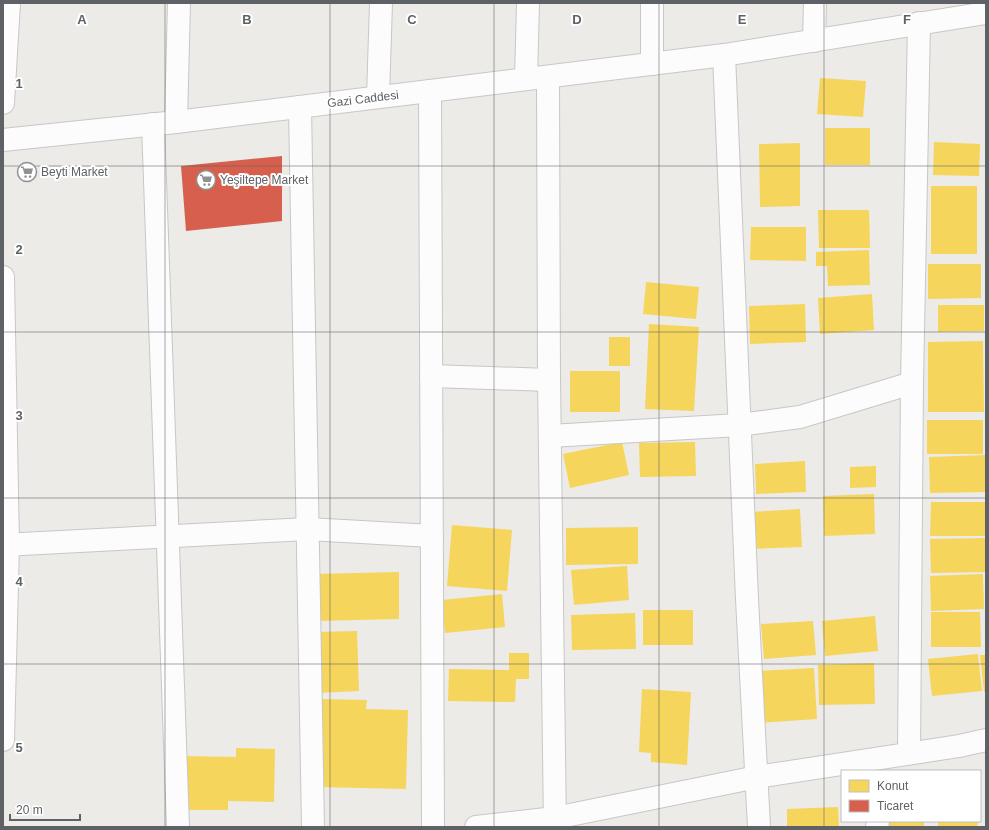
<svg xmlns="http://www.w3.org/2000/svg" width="989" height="830" font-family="Helvetica,sans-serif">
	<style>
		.homes { fill: #f6d55c }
		.shops { fill: #d6604d }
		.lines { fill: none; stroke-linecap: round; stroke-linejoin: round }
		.minor-casing { stroke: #c7c7c7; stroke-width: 24 }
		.minor { stroke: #fcfcfc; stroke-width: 22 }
		.grid { fill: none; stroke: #5e6165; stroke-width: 1; stroke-opacity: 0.55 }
		.labels { text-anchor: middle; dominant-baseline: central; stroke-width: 4; stroke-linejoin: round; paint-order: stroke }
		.street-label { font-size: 12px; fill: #5e6165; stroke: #fff }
		.poi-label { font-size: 12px; fill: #5e6165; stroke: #fff; text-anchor: start }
		.grid-label { font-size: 13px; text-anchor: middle; font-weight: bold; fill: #5e6165; stroke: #fff; stroke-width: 4; stroke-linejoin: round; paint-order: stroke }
	</style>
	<rect width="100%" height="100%" fill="#ecebe8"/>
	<g class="homes">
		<path d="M 820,78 L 866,81 L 863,117 L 817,114 Z"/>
		<rect x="825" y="128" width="45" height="37"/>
		<path d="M 934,142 L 980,144 L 979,176 L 933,175 Z"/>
		<path d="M 800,143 L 800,206 L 760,207 L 759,144 Z"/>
		<rect x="931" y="186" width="46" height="68"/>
		<path d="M 818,210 L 869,210 L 870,248 L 819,248 Z"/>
		<path d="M 751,227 L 806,227 L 806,261 L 750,260 Z"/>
		<path d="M 869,250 L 870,285 L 828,286 L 827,266 L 816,266 L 816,252 Z"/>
		<path d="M 928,264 L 981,264 L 981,298 L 928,299 Z"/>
		<path d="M 646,282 L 699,287 L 696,319 L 643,314 Z"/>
		<path d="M 872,294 L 874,330 L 820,334 L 818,298 Z"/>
		<path d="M 805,304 L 806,342 L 750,344 L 749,306 Z"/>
		<path d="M 938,305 L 984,305 L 984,331 L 938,332 Z"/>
		<path d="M 649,324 L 699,327 L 694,411 L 645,409 Z"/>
		<rect x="609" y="337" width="21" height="29"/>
		<path d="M 983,341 L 984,412 L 928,412 L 928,342 Z"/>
		<rect x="570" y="371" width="50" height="41"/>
		<rect x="927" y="420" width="56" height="34"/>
		<path d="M 622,442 L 629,475 L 570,488 L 563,454 Z"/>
		<path d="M 695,442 L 696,476 L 640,477 L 639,443 Z"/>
		<path d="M 986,455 L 986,492 L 930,493 L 929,457 Z"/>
		<path d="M 805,461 L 806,492 L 756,494 L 755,464 Z"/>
		<path d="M 876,466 L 876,487 L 850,488 L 850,467 Z"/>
		<path d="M 874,494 L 875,534 L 824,536 L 823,496 Z"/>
		<path d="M 931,502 L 986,502 L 986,536 L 930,536 Z"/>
		<path d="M 800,509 L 802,547 L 751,549 L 750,512 Z"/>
		<path d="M 452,525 L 512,530 L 507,591 L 447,586 Z"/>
		<path d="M 638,527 L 638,564 L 566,565 L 566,528 Z"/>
		<path d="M 986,538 L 986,572 L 931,573 L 930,539 Z"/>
		<path d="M 627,566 L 629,600 L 574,605 L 571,570 Z"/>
		<path d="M 399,572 L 399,619 L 315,621 L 314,574 Z"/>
		<path d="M 983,574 L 984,609 L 931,611 L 930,576 Z"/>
		<path d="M 502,594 L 505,627 L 445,633 L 442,600 Z"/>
		<rect x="643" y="610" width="50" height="35"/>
		<path d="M 931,612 L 980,612 L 981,647 L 931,647 Z"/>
		<path d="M 635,613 L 636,649 L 572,650 L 571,615 Z"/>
		<path d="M 875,616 L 878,651 L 825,656 L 822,621 Z"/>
		<path d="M 813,621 L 816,655 L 764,659 L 761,624 Z"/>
		<path d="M 357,631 L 359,691 L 316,693 L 314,632 Z"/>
		<path d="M 509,653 L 529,653 L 529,679 L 516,679 L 515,702 L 448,701 L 449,669 L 509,670 Z"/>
		<path d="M 978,654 L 982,691 L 932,696 L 928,659 Z"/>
		<path d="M 980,655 L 986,655 L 986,691 L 984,692 Z"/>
		<path d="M 874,663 L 875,704 L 819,705 L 818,665 Z"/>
		<path d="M 814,668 L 817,719 L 758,723 L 756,671 Z"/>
		<path d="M 642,689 L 691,692 L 687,765 L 651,762 L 651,753 L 639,752 Z"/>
		<path d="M 320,699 L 367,700 L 366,709 L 408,710 L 406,789 L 318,787 Z"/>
		<path d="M 236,748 L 275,749 L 274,802 L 228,801 L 228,810 L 181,810 L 182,756 L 236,757 Z"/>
		<path d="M 838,807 L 839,827 L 787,827 L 787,809 Z"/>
		<rect x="884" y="821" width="40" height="6"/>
		<path d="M 938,821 L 978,821 L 977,827 L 938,827 Z"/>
	</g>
	<path class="shops" d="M 282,156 L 282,221 L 186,231 L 181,166 Z"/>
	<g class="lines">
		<g class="minor-casing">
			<g id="minor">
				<path d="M 652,3 L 652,64"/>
				<path d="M 814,41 L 815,3"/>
				<path d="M 724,55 L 747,599 L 759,827"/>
				<path d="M 548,77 L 549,380 L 555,827"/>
				<path d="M 526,79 L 528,3"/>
				<path d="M 430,91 L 433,827"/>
				<path d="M 378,97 L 381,3"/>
				<path d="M 3,103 L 9,3"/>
				<path d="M 300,107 L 313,827"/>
				<path d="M 176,122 L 179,3"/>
				<path d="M 153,124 L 178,827"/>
				<path d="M 3,140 L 176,122 L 724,55 L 986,13"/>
				<path d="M 3,277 L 8,545 L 3,740"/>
				<path d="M 431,376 L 549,380"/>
				<path d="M 550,436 L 739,425 L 800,417 L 912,383"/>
				<path d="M 3,545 L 308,529 L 432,536"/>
				<path d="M 909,752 L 912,383 L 919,23"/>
				<path d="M 476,827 L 555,818 L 757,777 L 959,746 L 986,740"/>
				<path d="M 877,827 L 878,821"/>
			</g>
		</g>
		<use href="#minor" class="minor"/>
	</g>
	<path class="grid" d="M 165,3 L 165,827M 330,3 L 330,827M 494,3 L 494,827M 659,3 L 659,827M 824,3 L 824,827M 3,166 L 986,166M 3,332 L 986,332M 3,498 L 986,498M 3,664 L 986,664"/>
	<defs>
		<g id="supermarket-ring" transform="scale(1)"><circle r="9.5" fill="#fff" stroke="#909193" stroke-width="1.5"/><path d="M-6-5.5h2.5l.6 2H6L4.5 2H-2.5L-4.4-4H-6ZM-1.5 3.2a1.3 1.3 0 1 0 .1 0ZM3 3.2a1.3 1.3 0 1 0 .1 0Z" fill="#909193"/></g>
	</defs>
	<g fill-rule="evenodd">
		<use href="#supermarket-ring" x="27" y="172"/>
		<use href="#supermarket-ring" x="206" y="180"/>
	</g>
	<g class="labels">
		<g class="street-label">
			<text transform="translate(363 99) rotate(-7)">Gazi Caddesi</text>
		</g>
		<g class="poi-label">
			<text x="41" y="172">Beyti Market</text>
			<text x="220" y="180">Yeşiltepe Market</text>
		</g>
	</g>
	<g class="grid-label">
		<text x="82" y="24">A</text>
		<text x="247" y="24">B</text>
		<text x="412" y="24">C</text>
		<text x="577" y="24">D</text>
		<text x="742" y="24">E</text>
		<text x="907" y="24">F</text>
		<text x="19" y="88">1</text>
		<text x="19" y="254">2</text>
		<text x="19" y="420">3</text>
		<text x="19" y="586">4</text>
		<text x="19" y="752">5</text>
	</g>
	<rect width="989" height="830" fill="none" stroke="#5e6165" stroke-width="8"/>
	<rect x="841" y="770" width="140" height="52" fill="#ffffff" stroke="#bfc0c1"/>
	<rect x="849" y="780" width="20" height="12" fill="#f6d55c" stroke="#bfc0c1"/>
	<text x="877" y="790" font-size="12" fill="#5e6165">Konut</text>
	<rect x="849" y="800" width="20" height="12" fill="#d6604d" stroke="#bfc0c1"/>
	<text x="877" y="810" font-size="12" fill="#5e6165">Ticaret</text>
	<path d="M10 814v6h70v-6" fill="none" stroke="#5e6165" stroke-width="2"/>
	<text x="16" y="814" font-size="12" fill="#5e6165" stroke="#ffffff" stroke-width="3" paint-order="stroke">20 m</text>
</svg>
